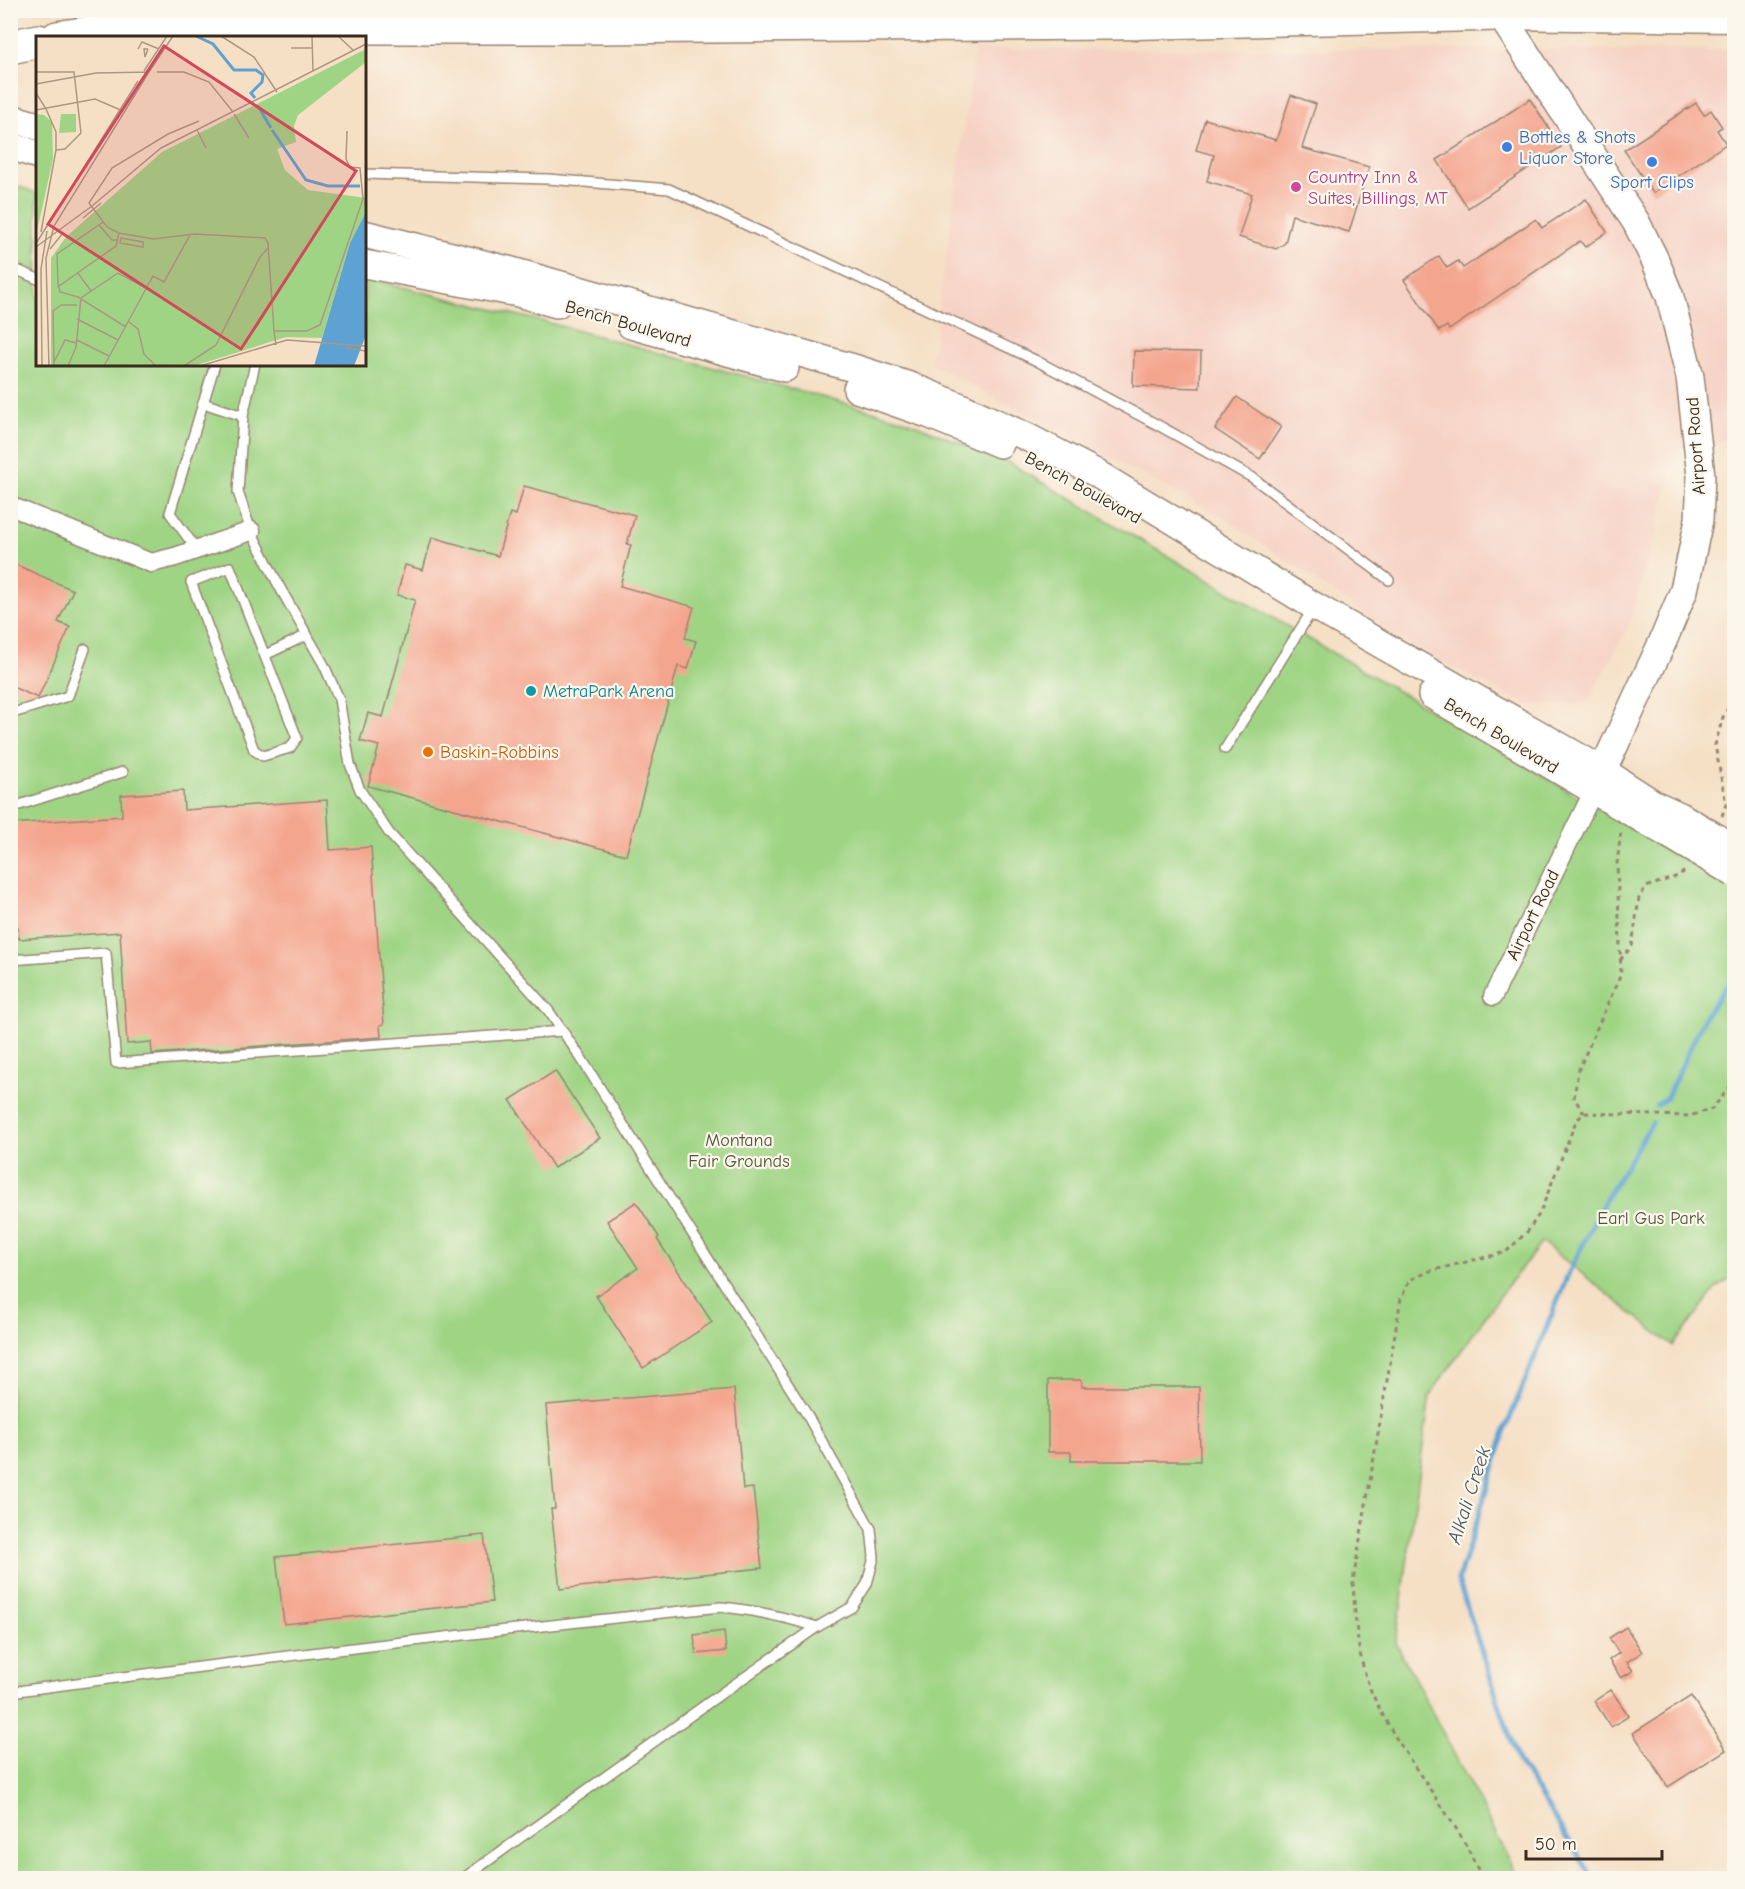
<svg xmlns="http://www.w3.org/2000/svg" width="1745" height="1889" font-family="'Comic Neue',sans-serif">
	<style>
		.built { fill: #f6d2c4 }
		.green { fill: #9fd484; stroke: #6d7f51; stroke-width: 1.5 }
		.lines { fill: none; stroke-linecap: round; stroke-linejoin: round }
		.stream { stroke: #5da2d2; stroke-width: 5 }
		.building { fill: #f4a58e }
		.lane-casing { stroke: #988472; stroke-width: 12 }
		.street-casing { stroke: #988472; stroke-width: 21 }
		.secondary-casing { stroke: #988472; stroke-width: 30 }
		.primary-casing { stroke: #988472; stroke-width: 33 }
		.highway-casing { stroke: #988472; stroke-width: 36 }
		.path { stroke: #988472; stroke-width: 3; stroke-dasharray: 4.5 4.5; stroke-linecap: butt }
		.lane { stroke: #fff; stroke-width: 9 }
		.street { stroke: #fff; stroke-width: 18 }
		.secondary { stroke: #fff; stroke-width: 27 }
		.primary { stroke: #fff; stroke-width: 30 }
		.highway { stroke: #fff; stroke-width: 33 }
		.secondary-bridge-casing { stroke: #988472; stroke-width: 30; stroke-linecap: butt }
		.secondary-bridge { stroke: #fff; stroke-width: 27 }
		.shop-dot { fill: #3f7fe0; stroke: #fbf7ec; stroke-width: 2 }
		.hotel-dot { fill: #d1479c; stroke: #fbf7ec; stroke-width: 2 }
		.culture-dot { fill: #0f9aa8; stroke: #fbf7ec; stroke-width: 2 }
		.food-dot { fill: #e8710a; stroke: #fbf7ec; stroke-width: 2 }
		.labels { text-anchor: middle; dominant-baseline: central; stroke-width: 4.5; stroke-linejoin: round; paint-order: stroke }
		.shop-label { font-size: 18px; fill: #366cbe; stroke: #fbf7ec; text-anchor: start }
		.hotel-label { font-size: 18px; fill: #b23c85; stroke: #fbf7ec; text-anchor: start }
		.street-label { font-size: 18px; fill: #3b2a1e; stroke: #fbf7ec }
		.culture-label { font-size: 18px; fill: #0d838f; stroke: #fbf7ec; text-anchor: start }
		.food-label { font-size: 18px; fill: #c56008; stroke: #fbf7ec; text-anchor: start }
		.park-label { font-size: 18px; fill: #545438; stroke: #fbf7ec }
		.water-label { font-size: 20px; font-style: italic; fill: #495a66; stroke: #fbf7ec }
		.inset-river { fill: none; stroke: #5da2d2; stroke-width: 3 }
		.inset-road { fill: none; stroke: #ab9782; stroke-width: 1.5 }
		.view { fill: #d1495b; fill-opacity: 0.15; stroke: #d1495b; stroke-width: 3 }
		.inset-edge { fill: none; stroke: #3b2a1e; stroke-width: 3 }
	</style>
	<rect width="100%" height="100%" fill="#fbf7ec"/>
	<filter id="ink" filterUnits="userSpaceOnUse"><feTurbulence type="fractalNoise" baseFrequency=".0167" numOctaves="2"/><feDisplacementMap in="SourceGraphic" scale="12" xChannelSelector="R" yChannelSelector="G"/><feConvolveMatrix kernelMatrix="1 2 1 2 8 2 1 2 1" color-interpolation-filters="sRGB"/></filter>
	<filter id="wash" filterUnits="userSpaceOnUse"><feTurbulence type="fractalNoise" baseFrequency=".008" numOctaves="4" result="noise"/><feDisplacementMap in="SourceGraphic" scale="24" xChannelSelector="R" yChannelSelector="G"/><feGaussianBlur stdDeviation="1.35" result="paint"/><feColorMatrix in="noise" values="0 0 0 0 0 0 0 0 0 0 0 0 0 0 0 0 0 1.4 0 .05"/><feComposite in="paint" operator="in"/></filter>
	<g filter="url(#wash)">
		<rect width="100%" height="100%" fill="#f5dfc5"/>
		<path class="built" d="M 975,49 L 1734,50 L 1734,440 L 1679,448 L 1629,625 L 1587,704 L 1525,705 L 1407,643 L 1223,517 L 931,364 Z"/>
		<path class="green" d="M 10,184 L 37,193 L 38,364 L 364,364 L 365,278 L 553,324 L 902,419 L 1009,463 L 1734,888 L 1734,1277 L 1715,1289 L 1673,1346 L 1542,1242 L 1505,1289 L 1430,1395 L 1396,1643 L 1519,1878 L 11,1878 Z"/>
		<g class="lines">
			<g class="stream">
				<path d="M 1656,1106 L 1667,1097 L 1706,1014 L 1734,976"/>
				<path d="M 1593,1878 L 1518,1761 L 1458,1580 L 1506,1428 L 1569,1272 L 1605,1200 L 1652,1123"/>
			</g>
		</g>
		<g id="blocks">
			<g class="building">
				<path d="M 1291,95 L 1316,104 L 1302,148 L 1369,167 L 1349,232 L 1292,215 L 1285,243 L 1276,249 L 1239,237 L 1252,194 L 1207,181 L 1214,155 L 1196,150 L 1205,119 L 1276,140 Z"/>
				<path d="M 1530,99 L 1561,147 L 1468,208 L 1437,160 Z"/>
				<path d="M 1696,103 L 1704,115 L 1711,110 L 1722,127 L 1717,130 L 1726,144 L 1653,193 L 1624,150 Z"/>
				<path d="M 1586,199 L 1607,232 L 1585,247 L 1580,241 L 1449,330 L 1447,326 L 1439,331 L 1404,280 L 1439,256 L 1447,268 L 1458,261 L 1463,268 L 1536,219 L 1542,228 Z"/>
				<path d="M 1134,351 L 1201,352 L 1200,388 L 1133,386 Z"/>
				<path d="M 1237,397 L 1281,427 L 1260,459 L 1215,429 Z"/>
				<path d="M 524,486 L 635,515 L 627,544 L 631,545 L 620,586 L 694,607 L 685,638 L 696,641 L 688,669 L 678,666 L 626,855 L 368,786 L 379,746 L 360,741 L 368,713 L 383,717 L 415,600 L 397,595 L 405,565 L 423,570 L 432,537 L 498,556 L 510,513 L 516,515 Z"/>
				<path d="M 10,562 L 73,590 L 58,622 L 70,627 L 38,698 L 10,686 Z"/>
				<path d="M 183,791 L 184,810 L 327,800 L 330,850 L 371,847 L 384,1024 L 380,1025 L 381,1037 L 152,1054 L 151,1042 L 127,1044 L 120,932 L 19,939 L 18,927 L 10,928 L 10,824 L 122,816 L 121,795 Z"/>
				<path d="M 555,1071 L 600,1138 L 554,1168 L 510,1100 Z"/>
				<path d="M 636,1202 L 659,1237 L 657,1239 L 712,1322 L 643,1368 L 596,1296 L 638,1268 L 607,1221 Z"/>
				<path d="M 1048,1380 L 1082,1380 L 1082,1387 L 1199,1387 L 1200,1461 L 1071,1461 L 1071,1452 L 1048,1452 Z"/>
				<path d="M 734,1389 L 743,1489 L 753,1488 L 762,1568 L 560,1589 L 551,1509 L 555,1509 L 546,1405 Z"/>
				<path d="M 484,1535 L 492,1602 L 284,1624 L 276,1557 Z"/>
				<path d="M 1626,1627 L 1642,1652 L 1627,1662 L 1633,1671 L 1621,1678 L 1609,1660 L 1619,1653 L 1609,1638 Z"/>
				<path d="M 724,1631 L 726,1651 L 696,1654 L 694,1635 Z"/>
				<path d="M 1611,1690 L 1629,1716 L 1611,1727 L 1594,1701 Z"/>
				<path d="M 1691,1696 L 1726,1750 L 1668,1787 L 1633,1733 Z"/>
			</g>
		</g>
	</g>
	<g filter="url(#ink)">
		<use href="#blocks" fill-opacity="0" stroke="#988472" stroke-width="1.5"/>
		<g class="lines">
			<g class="lane-casing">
				<g id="lane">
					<path d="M 364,174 L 548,179 L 669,189 L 1035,360 L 1156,424 L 1253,478 L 1389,580"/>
					<path d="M 10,267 L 38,279"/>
					<path d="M 255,364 L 243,416 L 238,492 L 251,531 L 279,586 L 324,665 L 339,699 L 350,764 L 360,790 L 389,833 L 548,1010 L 581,1058 L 806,1413 L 871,1529 L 874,1557 L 867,1584 L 852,1607 L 817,1627 L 722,1693 L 464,1878"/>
					<path d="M 203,403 L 243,416"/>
					<path d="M 197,550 L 170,513 L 215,364"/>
					<path d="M 230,567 L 297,738 L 290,748 L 263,756 L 254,750 L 191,582 Z"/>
					<path d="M 265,655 L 307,635"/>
					<path d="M 10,714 L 68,696 L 85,649"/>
					<path d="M 1225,749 L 1313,609"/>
					<path d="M 10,808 L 123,772"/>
					<path d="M 10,960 L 106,953 L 116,1063 L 563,1031"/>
					<path d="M 10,1692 C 247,1660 484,1631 721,1607 C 755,1610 785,1617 817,1627"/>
				</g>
			</g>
			<g class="street-casing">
				<g id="street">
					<path d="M 10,506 L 151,563 L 175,557 L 251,531"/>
					<path d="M 1493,996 L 1594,790"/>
				</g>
			</g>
			<g class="secondary-casing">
				<g id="secondary">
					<path d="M 1500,14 L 1636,222 L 1655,260 L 1670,297 L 1690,377 L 1701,476 L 1699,520 L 1684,590 L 1663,641 L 1595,787"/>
					<path d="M 10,118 L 38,126"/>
					<path d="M 10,146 L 38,155"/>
					<path d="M 364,234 L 508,270 L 857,369 L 910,386 L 961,407 L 1027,437 L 1094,472 L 1314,606 L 1603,771 L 1654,804 L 1680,816"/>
					<path d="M 364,264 L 518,293 L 557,304"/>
					<path d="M 631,325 L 785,368"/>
					<path d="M 857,389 L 928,414 L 1000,444"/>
					<path d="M 1432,695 L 1670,835"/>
				</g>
			</g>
			<g class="primary-casing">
				<path id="primary" d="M 1500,14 L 1734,17"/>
			</g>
			<g class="highway-casing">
				<g id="highway">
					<path d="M 57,38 L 108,30 L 154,27 L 591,27 L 1112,23 L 1500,14 L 1498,10"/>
					<path d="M 10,47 L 38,41"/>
				</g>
			</g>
			<g class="path">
				<path d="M 1722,816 L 1726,804 L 1715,745 L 1723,717 L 1734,698"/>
				<path d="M 1620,960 L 1632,946 L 1639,898 L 1646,887 L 1678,876 L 1685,871"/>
				<path d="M 1584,1113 L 1574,1098 L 1578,1071 L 1621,974 L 1617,864 L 1621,830"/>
				<path d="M 1482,1878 C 1474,1862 1467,1845 1457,1830 C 1429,1785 1394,1742 1372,1693 C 1357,1659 1355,1617 1353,1581 L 1401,1298 L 1410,1280 L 1430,1271 L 1506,1252 L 1528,1231 L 1540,1213 L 1576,1121 L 1584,1113 L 1689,1116 L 1712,1109 L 1734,1082"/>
			</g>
			<use href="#lane" class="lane"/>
			<use href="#street" class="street"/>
			<use href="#secondary" class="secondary"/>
			<use href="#primary" class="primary"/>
			<use href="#highway" class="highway"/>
			<g class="secondary-bridge-casing">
				<g id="secondary-bridge">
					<path d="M 1680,816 L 1734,848"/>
					<path d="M 1670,835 L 1734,873"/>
				</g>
			</g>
			<use href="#secondary-bridge" class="secondary-bridge"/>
		</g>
	</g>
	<g class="shop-dot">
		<circle cx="1507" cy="147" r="6"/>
		<circle cx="1652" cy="162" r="6"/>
	</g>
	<circle class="hotel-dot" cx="1296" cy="187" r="6"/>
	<circle class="culture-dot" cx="531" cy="691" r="6"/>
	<circle class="food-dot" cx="428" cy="752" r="6"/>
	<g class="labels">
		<g class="shop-label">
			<text x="1519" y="137">Bottles &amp; Shots<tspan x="1519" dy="21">Liquor Store</tspan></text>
			<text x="1652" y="182" text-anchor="middle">Sport Clips</text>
		</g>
		<g class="hotel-label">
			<text x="1308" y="177">Country Inn &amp;<tspan x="1308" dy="21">Suites, Billings, MT</tspan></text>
		</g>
		<g class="street-label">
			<text transform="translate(628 324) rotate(16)">Bench Boulevard</text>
			<text transform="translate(1696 446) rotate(-94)">Airport Road</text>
			<text transform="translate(1083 488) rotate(29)">Bench Boulevard</text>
			<text transform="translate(1501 736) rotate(31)">Bench Boulevard</text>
			<text transform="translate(1533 915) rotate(-64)">Airport Road</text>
		</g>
		<g class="culture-label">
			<text x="543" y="691">MetraPark Arena</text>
		</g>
		<g class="food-label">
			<text x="440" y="752">Baskin-Robbins</text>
		</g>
		<g class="park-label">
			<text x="739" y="1140">Montana<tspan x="739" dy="21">Fair Grounds</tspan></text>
			<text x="1651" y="1218">Earl Gus Park</text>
		</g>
		<g class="water-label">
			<text transform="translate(1469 1495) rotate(-72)">Alkali Creek</text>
		</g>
	</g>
	<g transform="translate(36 36)">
		<rect width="330" height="330" fill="#f5dfc5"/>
		<path d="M 330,13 L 330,26 L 262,79 L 258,90 L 260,106 L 241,113 L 249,134 L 272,154 L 330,162 L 330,176 L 314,207 L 286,302 L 250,301 L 158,330 L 15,330 L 15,222 L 30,201 L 126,116 ZM 0,78 L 8,79 L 16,86 L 17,123 L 0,199 ZM 25,78 L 40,78 L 40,96 L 23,97 Z" fill="#9fd484"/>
		<path d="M 330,176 L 330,299 L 318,330 L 278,330 L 314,207 Z" fill="#5da2d2"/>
		<path class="inset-river" d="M 160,0 L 177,8 L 198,34 L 220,34 L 227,39 L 226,46 L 215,57 L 219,62M 222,70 L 235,92M 236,94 L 270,144 L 292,150 L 324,150"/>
		<path class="inset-road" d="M 185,0 L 218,21 L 241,56M 276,0 L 277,35M 302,0 L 318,15M 255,12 L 276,12M 102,13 L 106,6 L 123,13M 112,13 L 108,13 L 109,21 L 112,13M 108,35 L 131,0M 0,36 L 38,36 L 45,97 L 29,113 L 20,114M 113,36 L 137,0M 121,36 L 148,36 L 173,46 L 197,76M 0,48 L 60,37 L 113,36 L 18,190 L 10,222 L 13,330M 0,57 L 10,73M 0,74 L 59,63 L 87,75M 198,78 L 213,102M 163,85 L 132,98 L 76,132 L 53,167 L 71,191 L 83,197 L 117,203 L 159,198 L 229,202 L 232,207 L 238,295M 161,94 L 170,112M 47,182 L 65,167M 67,186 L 21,218 L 22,249 L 24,256 L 42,261 L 90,291M 63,189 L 76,204 L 81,204M 5,196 L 20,114 L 20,96 L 10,73M 85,202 L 107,206 L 107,211 L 84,207 ZM 1,206 L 102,45M 0,211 L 56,170 L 125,112 L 330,8M 14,213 L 27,197M 41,236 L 55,255M 23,250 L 80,210 L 83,197M 41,283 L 82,304M 93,286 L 102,293 L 108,318 L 120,330M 41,304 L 73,320M 240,309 L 238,295 L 271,295 L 284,289 L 327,163 L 324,132 L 314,131 L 310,123 L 311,95M 309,312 L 330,315M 18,326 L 29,304 L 40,307M 6,330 L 5,233 L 11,195M 18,330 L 17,275 L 25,269 L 41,269M 32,330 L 40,311 L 45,262 L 82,237 L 110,252M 68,330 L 117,240 L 128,246 L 154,199M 148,330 L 180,309 L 224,221 L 232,212M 164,330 L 251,304 L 330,310"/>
		<path class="view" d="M 128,10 L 320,135 L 205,313 L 12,188 Z"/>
		<rect width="330" height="330" class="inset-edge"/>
	</g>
	<rect width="1745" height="1889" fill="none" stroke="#fbf7ec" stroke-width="36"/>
	<path d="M1526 1850v9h136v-9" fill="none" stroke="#3b2a1e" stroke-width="3"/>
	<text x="1535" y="1850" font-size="18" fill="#3b2a1e" stroke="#fbf7ec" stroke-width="4.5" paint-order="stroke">50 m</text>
</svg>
